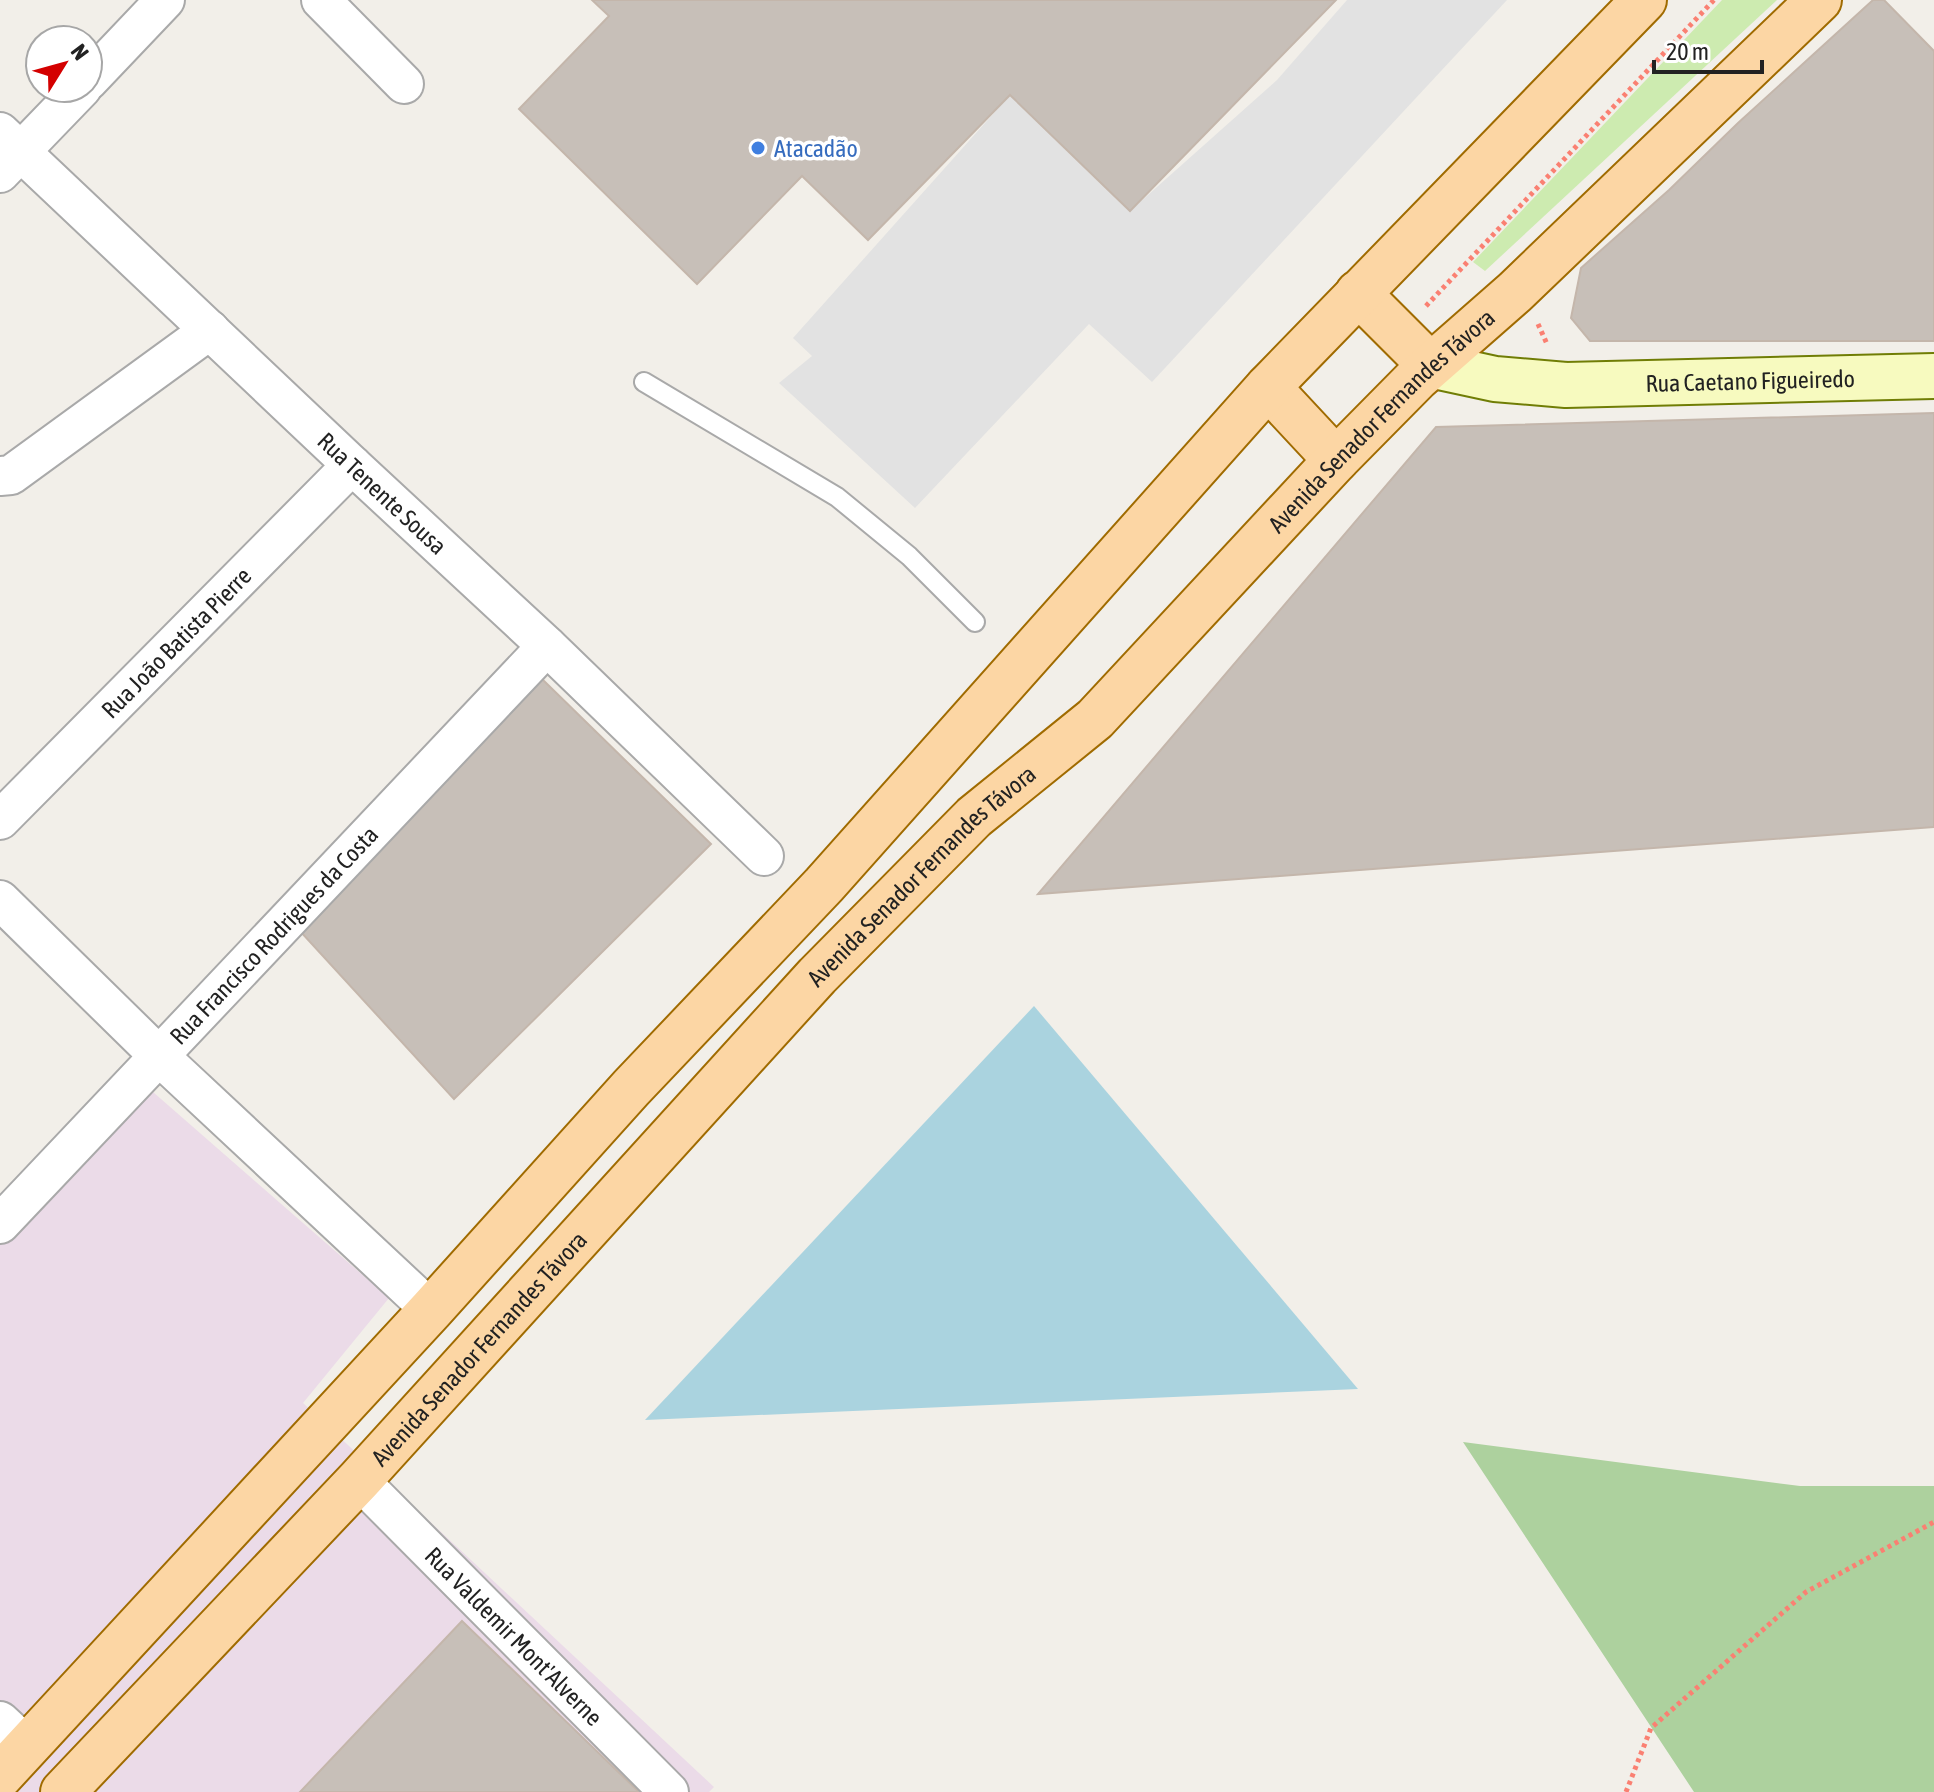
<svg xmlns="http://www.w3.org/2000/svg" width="1934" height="1792" font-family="'Asap Condensed',sans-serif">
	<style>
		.industrial { fill: #ebdbe8 }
		.grass { fill: #cdebb0 }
		.forest { fill: #add19e }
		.parking { fill: #e2e2e2 }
		.water { fill: #aad3df }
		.building { fill: #c7bfb8; stroke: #c4b6ab; stroke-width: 2 }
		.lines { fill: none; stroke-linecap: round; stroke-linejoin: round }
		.service-casing { stroke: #a9a9a9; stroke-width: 22 }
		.minor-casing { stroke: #a9a9a9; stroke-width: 42 }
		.secondary-casing { stroke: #707d05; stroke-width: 48 }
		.primary-casing { stroke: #a06b00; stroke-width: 48 }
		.path { stroke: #fa8072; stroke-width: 5; stroke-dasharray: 4 4; stroke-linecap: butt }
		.service { stroke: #fff; stroke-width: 18 }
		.minor { stroke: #fff; stroke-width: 38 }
		.secondary { stroke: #f7fabf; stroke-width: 44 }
		.primary { stroke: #fcd6a4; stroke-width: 44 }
		.shop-dot { fill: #3f7fe0; stroke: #fff; stroke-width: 3 }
		.labels { text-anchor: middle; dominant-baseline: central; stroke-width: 7; stroke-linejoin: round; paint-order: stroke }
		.shop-label { font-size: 24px; fill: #366cbe; stroke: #fff; text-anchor: start }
		.street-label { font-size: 24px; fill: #222; stroke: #fff }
	</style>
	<rect width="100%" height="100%" fill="#f2efe9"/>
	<path class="industrial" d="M 145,1085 L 389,1298 L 303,1403 L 714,1787 L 709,1792 L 0,1792 L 0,1238 Z"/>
	<path class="grass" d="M 1722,0 L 1777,0 L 1485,271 L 1473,262 Z"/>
	<path class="forest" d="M 1463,1442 L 1800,1486 L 1934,1486 L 1934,1792 L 1694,1792 Z"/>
	<path class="parking" d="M 1347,0 L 1507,0 L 1152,382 L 1089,324 L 915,508 L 779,383 L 812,356 L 793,338 L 1010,95 L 1130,211 L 1277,80 Z"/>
	<path class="water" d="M 1034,1006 L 1358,1389 L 645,1420 Z"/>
	<g class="building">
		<path d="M 592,0 L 1336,0 L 1130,211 L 1010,95 L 868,240 L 802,176 L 697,284 L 519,109 L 609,16 Z"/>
		<path d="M 1873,0 L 1884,0 L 1934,51 L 1934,341 L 1590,341 L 1571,318 L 1581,268 L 1669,190 L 1738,123 Z"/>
		<path d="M 1934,413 L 1934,827 L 1038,894 L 1436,427 Z"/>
		<path d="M 542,679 L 711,844 L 454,1099 L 289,919 Z"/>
		<path d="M 462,1621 L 639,1792 L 300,1792 Z"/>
	</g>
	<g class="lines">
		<g class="service-casing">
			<path id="service" d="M 644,382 L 837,497 L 909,556 L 975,622"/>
		</g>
		<g class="minor-casing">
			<g id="minor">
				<path d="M 321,0 L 404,84"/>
				<path d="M 88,81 L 165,0"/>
				<path id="s1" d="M 0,132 L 352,465 L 547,646 L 764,856"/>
				<path d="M 0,173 L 82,88"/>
				<path d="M 0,476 L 11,475 L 210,330"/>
				<path id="s2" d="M 0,820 L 352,465"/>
				<path d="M 0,900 L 159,1056 L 431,1310"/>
				<path id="s3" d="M 0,1224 L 547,646"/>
				<path id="s4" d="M 359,1480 L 669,1792"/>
				<path d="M 0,1721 L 28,1747"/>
			</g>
		</g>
		<g class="secondary-casing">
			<g id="secondary">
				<path id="s5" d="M 1430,365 L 1495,379 L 1566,385 L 1934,376"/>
			</g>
		</g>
		<g class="primary-casing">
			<g id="primary">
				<path d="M 1358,293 L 1430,365"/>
				<path d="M 1268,387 L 1336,460"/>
				<path d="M 0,1776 L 431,1310 L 631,1088 L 824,885 L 1268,387 L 1644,0"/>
				<path id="s6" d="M 63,1792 L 359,1480 L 817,976 L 974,817 L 1095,719 L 1336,460 L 1417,378 L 1515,292 L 1819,0"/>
			</g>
		</g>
		<g class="path">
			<path d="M 1426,306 L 1714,0"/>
			<path d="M 1538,324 L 1547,344"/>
			<path d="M 1626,1792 L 1651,1728 L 1806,1592 L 1934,1522"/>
		</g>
		<use href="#service" class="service"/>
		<use href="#minor" class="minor"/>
		<use href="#secondary" class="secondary"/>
		<use href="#primary" class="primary"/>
	</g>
	<circle class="shop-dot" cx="758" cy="148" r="8"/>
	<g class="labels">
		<g class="shop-label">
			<text x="774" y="148">Atacadão</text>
		</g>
		<g class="street-label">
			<text stroke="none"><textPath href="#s5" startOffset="322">Rua Caetano Figueiredo</textPath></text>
			<text stroke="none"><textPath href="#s6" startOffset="1904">Avenida Senador Fernandes Távora</textPath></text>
			<text stroke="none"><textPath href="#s1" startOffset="526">Rua Tenente Sousa</textPath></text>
			<text stroke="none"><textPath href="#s2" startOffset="250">Rua João Batista Pierre</textPath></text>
			<text stroke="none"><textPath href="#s6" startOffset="1256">Avenida Senador Fernandes Távora</textPath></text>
			<text stroke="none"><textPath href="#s3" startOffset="398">Rua Francisco Rodrigues da Costa</textPath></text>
			<text stroke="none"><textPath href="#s6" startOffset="608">Avenida Senador Fernandes Távora</textPath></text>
			<text stroke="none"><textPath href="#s4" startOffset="220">Rua Valdemir Mont'Alverne</textPath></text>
		</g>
	</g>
	<g transform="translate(64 64) rotate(53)"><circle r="38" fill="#ffffff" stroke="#a7a7a7" stroke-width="2"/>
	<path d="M0-6L14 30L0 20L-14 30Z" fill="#d40000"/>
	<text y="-12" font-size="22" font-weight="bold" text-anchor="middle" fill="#222222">N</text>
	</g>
	<path d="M1654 60v12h108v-12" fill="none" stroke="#222222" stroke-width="4"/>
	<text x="1666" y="60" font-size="24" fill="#222222" stroke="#ffffff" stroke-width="6" paint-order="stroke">20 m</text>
</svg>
